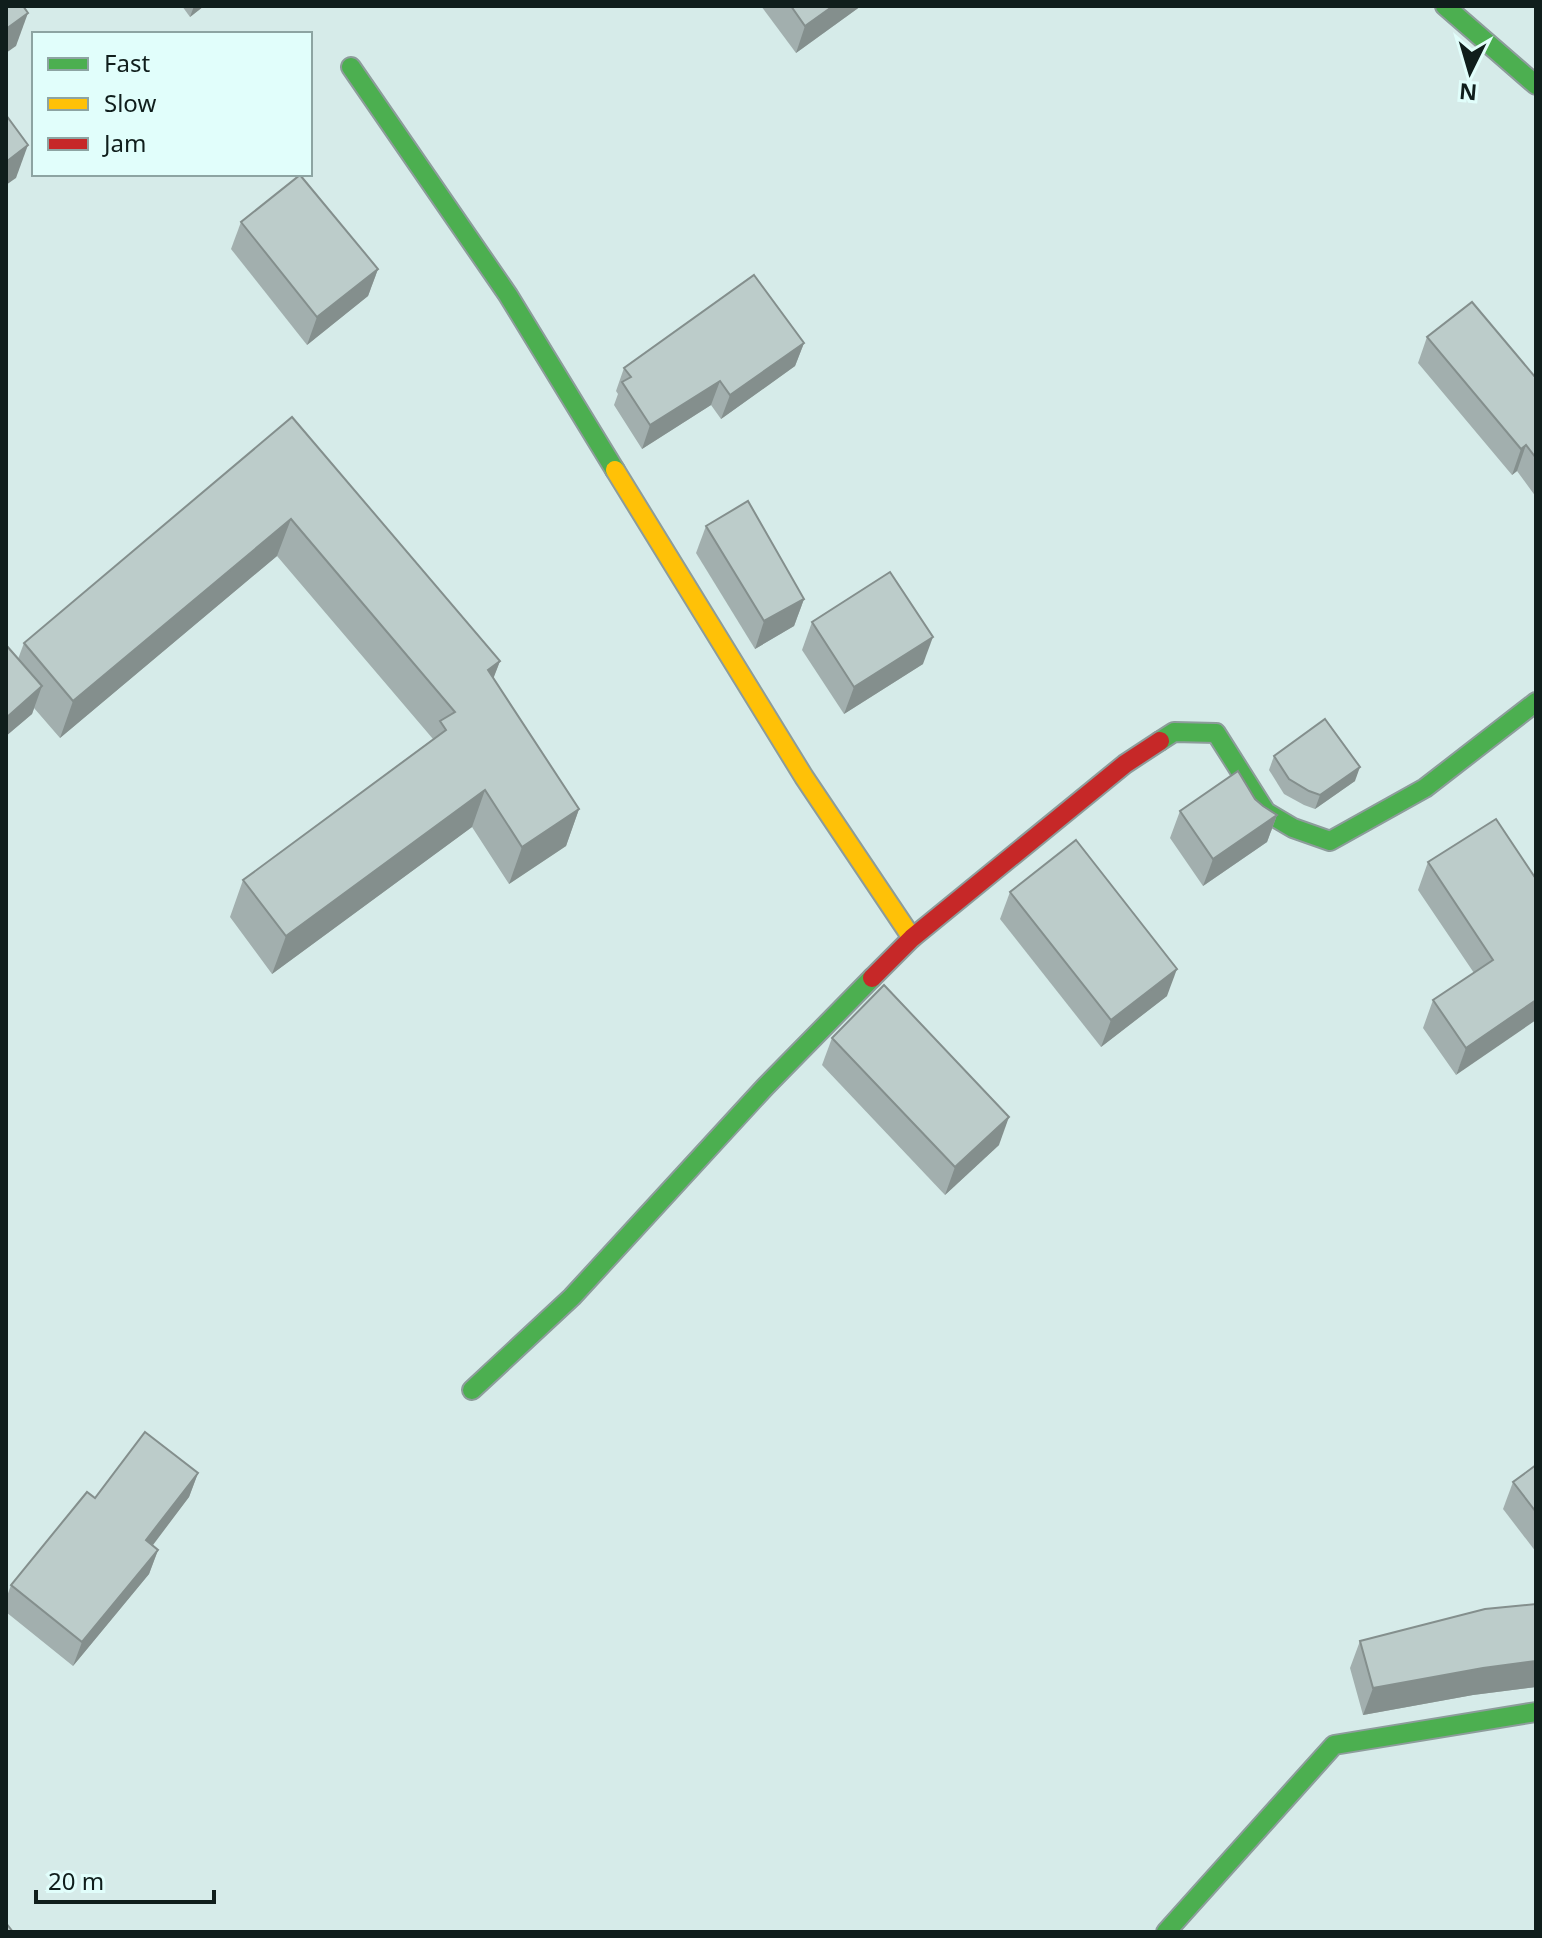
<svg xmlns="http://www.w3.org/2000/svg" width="1542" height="1938" font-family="'Noto Sans',sans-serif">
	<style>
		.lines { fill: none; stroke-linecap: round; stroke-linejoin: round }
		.fast-casing { stroke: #8d9c9b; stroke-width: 22 }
		.slow-casing { stroke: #8d9c9b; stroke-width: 22 }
		.jam-casing { stroke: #8d9c9b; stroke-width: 22 }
		.fast { stroke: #4caf50; stroke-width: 18 }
		.slow { stroke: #ffc107; stroke-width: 18 }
		.jam { stroke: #c62828; stroke-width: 18 }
		.wall { fill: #a2afae }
		.shaded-wall { fill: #848f8d }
		.building { fill: #bcccca; stroke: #848f8d; stroke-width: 2 }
	</style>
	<rect width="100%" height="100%" fill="#d6ebe9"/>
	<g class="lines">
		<g class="fast-casing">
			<g id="fast">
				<path d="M 1445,6 L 1536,85"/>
				<path d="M 351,67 L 508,295 L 615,470"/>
				<path d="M 1160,741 L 1174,732 L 1216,733 L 1266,812 L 1293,828 L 1330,841 L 1425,788 L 1536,702"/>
				<path d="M 472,1390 L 572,1297 L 765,1087 L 872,978"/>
				<path d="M 1166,1932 L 1334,1745 L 1536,1712"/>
			</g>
		</g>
		<g class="slow-casing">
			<path id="slow" d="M 615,470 L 804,777 L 912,938"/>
		</g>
		<g class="jam-casing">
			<path id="jam" d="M 872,978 L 912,938 L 1125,764 L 1160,741"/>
		</g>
		<use href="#fast" class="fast"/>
		<use href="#slow" class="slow"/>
		<use href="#jam" class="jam"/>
	</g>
	<g class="wall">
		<path d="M 182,6 L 204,6 L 190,17 Z"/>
		<path d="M 761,6 L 861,6 L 796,53 Z"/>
		<path d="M 241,222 L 378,269 L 368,296 L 307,345 L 231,249 Z"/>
		<path d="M 1427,337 L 1536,378 L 1536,497 L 1517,471 L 1512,475 L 1418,363 Z"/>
		<path d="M 804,343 L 795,366 L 721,419 L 711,405 L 642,449 L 614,405 L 618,394 L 616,391 L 624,368 Z"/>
		<path d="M 292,417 L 500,661 L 493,678 L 579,809 L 566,846 L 509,884 L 472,827 L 272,974 L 230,917 L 243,880 L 433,739 L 277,556 L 60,738 L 34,708 L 32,714 L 6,736 L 6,645 L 18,659 L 24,643 Z"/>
		<path d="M 706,526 L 804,599 L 794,626 L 755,649 L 696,553 Z"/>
		<path d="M 812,622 L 923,664 L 844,714 L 802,650 Z"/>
		<path d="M 1274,756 L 1355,781 L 1315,809 L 1304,805 L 1284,794 L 1269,770 Z"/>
		<path d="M 1255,799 L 1263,806 L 1277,815 L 1267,842 L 1203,886 L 1170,838 L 1180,811 Z"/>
		<path d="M 1428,862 L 1536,879 L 1456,1075 L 1423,1028 L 1433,1000 L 1474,973 L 1418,890 Z"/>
		<path d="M 1010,892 L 1167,996 L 1101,1047 L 1000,919 Z"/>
		<path d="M 832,1038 L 999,1145 L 945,1195 L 822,1065 Z"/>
		<path d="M 1536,1465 L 1536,1552 L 1503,1509 L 1513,1482 Z"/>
		<path d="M 198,1473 L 189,1497 L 152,1545 L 158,1550 L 149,1574 L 73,1666 L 6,1612 L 6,1599 L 11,1585 L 95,1498 Z"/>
		<path d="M 1536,1604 L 1536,1687 L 1473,1695 L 1363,1715 L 1350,1668 L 1360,1641 Z"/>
	</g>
	<g class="shaded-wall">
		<path d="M 194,6 L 204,6 L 190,17 Z"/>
		<path d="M 833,6 L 861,6 L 796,53 L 805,26 Z"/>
		<path d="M 28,13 L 16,46 L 6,53 L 6,29 Z"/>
		<path d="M 28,145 L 16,178 L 6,185 L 6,162 Z"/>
		<path d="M 378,269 L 368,296 L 307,345 L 317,317 Z"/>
		<path d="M 804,343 L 795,366 L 721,419 L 730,395 Z"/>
		<path d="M 720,381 L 711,405 L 642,449 L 650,425 Z"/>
		<path d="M 1526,445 L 1517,471 L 1512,475 L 1521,449 Z"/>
		<path d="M 291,519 L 277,556 L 60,738 L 73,701 Z"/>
		<path d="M 804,599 L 794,626 L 755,649 L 764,621 Z"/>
		<path d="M 933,637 L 923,664 L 844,714 L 854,687 Z"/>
		<path d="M 500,661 L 486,698 L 488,670 Z"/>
		<path d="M 42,686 L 32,714 L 6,736 L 6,718 Z"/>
		<path d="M 1360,767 L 1355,781 L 1315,809 L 1320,795 Z"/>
		<path d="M 485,790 L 472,827 L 272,974 L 286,936 Z"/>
		<path d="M 579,809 L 566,846 L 509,884 L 522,847 Z"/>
		<path d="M 1277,815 L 1267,842 L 1203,886 L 1213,859 Z"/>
		<path d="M 1177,969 L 1167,996 L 1101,1047 L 1111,1020 Z"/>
		<path d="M 1536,1000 L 1536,1020 L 1456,1075 L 1466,1048 Z"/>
		<path d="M 1009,1117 L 999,1145 L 945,1195 L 955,1167 Z"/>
		<path d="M 198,1473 L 189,1497 L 138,1565 L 146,1540 Z"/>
		<path d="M 158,1550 L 149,1574 L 73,1666 L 82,1642 Z"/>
		<path d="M 1536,1661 L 1536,1687 L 1473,1695 L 1363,1715 L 1373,1688 L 1483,1668 Z"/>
	</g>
	<g class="building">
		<path d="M 6,6 L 23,6 L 28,13 L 6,29 Z"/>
		<path d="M 791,6 L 833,6 L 805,26 Z"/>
		<path d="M 6,115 L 28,145 L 6,162 Z"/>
		<path d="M 300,175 L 378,269 L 317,317 L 241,222 Z"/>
		<path d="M 754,275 L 804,343 L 730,395 L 720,381 L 650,425 L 622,382 L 631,377 L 624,368 Z"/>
		<path d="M 1472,302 L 1536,378 L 1536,458 L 1526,445 L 1521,449 L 1427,337 Z"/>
		<path d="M 292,417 L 500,661 L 488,670 L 579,809 L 522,847 L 485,790 L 286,936 L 243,880 L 446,730 L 440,721 L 455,712 L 291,519 L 73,701 L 24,643 Z"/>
		<path d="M 748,501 L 804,599 L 764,621 L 706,526 Z"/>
		<path d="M 890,572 L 933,637 L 854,687 L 812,622 Z"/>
		<path d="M 6,645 L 42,686 L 6,718 Z"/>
		<path d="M 1325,719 L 1360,767 L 1320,795 L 1309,791 L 1289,779 L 1274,756 Z"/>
		<path d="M 1238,771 L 1255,799 L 1263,806 L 1277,815 L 1213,859 L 1180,811 Z"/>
		<path d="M 1496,819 L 1536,879 L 1536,1000 L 1466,1048 L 1433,1000 L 1493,960 L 1428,862 Z"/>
		<path d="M 1076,840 L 1177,969 L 1111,1020 L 1010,892 Z"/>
		<path d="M 884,985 L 1009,1117 L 955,1167 L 832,1038 Z"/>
		<path d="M 145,1432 L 198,1473 L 146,1540 L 158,1550 L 82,1642 L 11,1585 L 87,1492 L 95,1498 Z"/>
		<path d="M 1536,1465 L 1536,1512 L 1513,1482 Z"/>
		<path d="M 1536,1604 L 1536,1661 L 1483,1668 L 1373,1688 L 1360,1641 L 1485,1609 Z"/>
		<path d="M 6,1923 L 13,1932 L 6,1932 Z"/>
	</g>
	<rect width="1542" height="1938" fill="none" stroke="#101e1c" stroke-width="16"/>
	<rect x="32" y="32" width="280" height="144" fill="#e1fefb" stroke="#8da4a2" stroke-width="2"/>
	<rect x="48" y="58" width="40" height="12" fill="#4caf50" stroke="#8da4a2" stroke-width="2"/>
	<text x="104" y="72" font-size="24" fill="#101e1c">Fast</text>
	<rect x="48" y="98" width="40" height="12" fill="#ffc107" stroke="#8da4a2" stroke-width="2"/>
	<text x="104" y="112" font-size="24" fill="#101e1c">Slow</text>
	<rect x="48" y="138" width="40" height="12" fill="#c62828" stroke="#8da4a2" stroke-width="2"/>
	<text x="104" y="152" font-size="24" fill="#101e1c">Jam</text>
	<g transform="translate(1470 72) rotate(185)" stroke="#e1fefb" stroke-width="6" paint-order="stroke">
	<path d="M0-6L14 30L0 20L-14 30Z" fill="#101e1c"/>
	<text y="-12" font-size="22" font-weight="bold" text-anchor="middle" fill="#101e1c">N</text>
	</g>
	<path d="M36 1890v12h178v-12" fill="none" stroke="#101e1c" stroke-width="4"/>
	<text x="48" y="1890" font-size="24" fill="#101e1c" stroke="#e1fefb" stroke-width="6" paint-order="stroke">20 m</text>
</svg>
